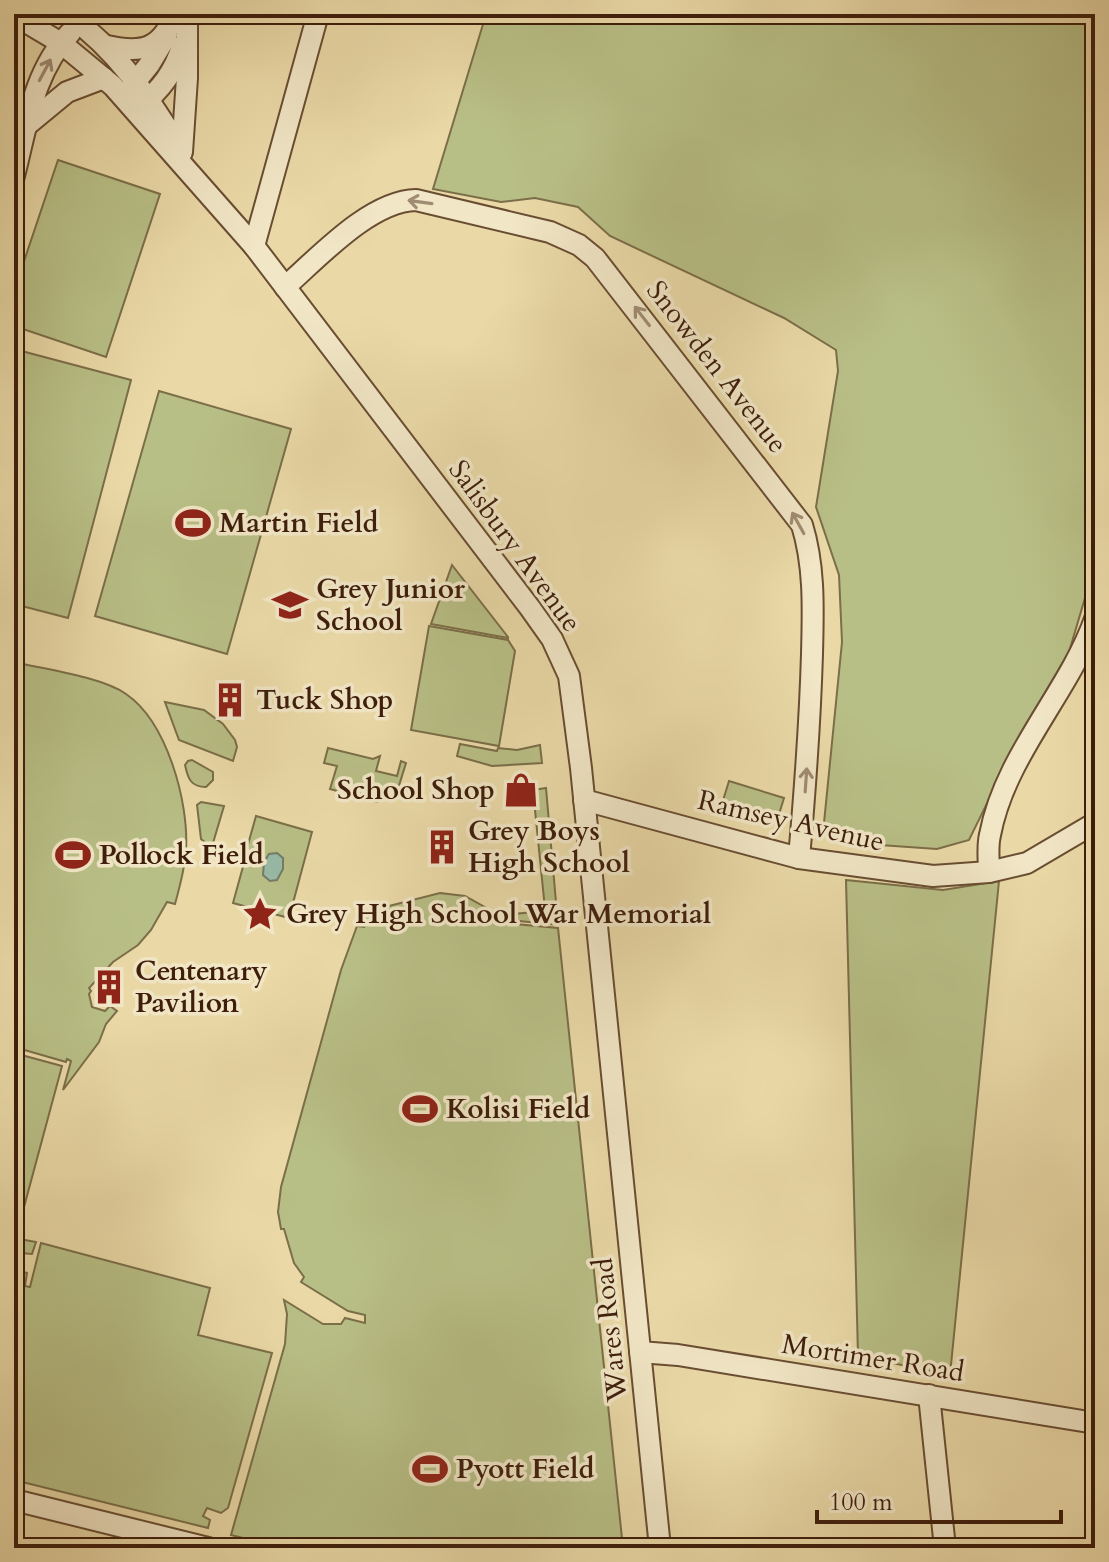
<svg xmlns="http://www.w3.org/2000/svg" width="1109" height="1562" font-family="Cardo,serif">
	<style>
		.green { fill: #b8bf86; stroke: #7b6e48; stroke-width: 2 }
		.water { fill: #98baa6; stroke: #747c68; stroke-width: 2 }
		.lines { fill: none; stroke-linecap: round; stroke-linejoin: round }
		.minor-casing { stroke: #694d32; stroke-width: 24 }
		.minor { stroke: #f1e6c6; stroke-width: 20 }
		.oneway { stroke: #a08c72 }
		.labels { text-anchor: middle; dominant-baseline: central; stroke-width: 7; stroke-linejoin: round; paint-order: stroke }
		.street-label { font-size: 28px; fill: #3e1e0b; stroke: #f1e6c6 }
		.poi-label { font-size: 28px; font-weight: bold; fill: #3e1e0b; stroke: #f1e6c6; text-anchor: start }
	</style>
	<rect width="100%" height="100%" fill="#ead9a7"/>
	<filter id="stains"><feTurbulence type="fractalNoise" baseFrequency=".0025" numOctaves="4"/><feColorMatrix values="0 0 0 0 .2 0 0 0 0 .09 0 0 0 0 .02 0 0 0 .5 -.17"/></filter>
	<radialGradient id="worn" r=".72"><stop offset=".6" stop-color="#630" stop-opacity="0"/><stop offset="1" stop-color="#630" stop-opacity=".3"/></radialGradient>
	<g class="green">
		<path d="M 483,14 L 1095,14 L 1095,564 L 1069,652 L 1023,730 L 969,840 L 937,849 L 837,842 L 823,833 L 842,642 L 839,575 L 816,507 L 838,371 L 836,350 L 784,318 L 610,236 L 578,207 L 535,198 L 501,202 L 433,189 L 484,21 Z"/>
		<path d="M 58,160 L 160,194 L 106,357 L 14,326 L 14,291 Z"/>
		<path d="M 14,349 L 131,380 L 68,618 L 14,604 Z"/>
		<path d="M 159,391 L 291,429 L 227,654 L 95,616 Z"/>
		<path d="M 452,565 L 508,637 L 508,638 L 431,624 Z"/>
		<path d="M 429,626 L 508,640 L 515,651 L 499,746 L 411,730 Z"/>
		<path d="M 14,662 C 44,669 102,677 126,694 C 167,722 189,802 186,850 C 185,868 180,886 175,904 L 167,902 L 151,930 L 138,945 L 113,962 L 89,988 L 91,991 L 89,994 L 92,1007 L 105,1011 L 110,1006 L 117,1011 L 106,1024 L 99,1042 L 63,1090 L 71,1061 L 67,1059 L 66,1062 L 14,1047 Z"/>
		<path d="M 165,702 L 204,710 L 223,724 L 235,740 L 237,747 L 233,761 L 179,740 Z"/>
		<path d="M 460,744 L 497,751 L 498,748 L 517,750 L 540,745 L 542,763 L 492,766 L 457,756 Z"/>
		<path d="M 328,748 L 373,759 L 380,756 L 376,771 L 397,776 L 401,761 L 406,763 L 397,792 L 377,802 L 330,789 L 337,766 L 324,763 Z"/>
		<path d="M 192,760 L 213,772 L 213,780 L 206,787 C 191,787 188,779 185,765 L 188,761 Z"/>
		<path d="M 729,781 L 784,798 L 776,824 L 721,807 Z"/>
		<path d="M 546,788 L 558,925 L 519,921 L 514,918 L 514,914 L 544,911 L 545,909 L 533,790 Z"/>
		<path d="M 201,802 L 224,806 L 213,843 L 206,843 L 201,839 L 197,805 Z"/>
		<path d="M 256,816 L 312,832 L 289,918 L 233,903 L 244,863 L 246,863 L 248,856 L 245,855 Z"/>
		<path d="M 846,880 L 943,890 L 999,881 L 950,1375 L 858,1356 Z"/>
		<path d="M 440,893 L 465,896 L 515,924 L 558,928 L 623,1548 L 283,1548 L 231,1535 L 285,1344 L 287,1314 L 284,1300 L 323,1324 L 341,1324 L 345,1318 L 365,1323 L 365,1315 L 348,1311 L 301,1282 L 304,1277 L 294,1263 L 284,1229 L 281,1229 L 278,1212 L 281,1187 L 341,970 L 357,926 L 365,927 L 361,925 L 365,912 Z"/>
		<path d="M 14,1053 L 62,1066 L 24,1207 L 14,1205 Z"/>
		<path d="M 14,1238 L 36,1242 L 32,1254 L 21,1253 L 17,1270 L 27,1273 L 25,1286 L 30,1287 L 41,1243 L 210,1288 L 198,1335 L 272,1353 L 228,1508 L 221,1513 L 207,1508 L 203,1516 L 210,1520 L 208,1528 L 14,1480 Z"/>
	</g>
	<path class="water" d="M 277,853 L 283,858 L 283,869 L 277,880 L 270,881 L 263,875 L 264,862 L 269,854 Z"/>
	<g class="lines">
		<g class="minor-casing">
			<g id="minor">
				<path d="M 67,14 C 120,52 147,96 181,150"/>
				<path d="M 14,15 L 61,43 L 113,86 L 254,246 L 530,608 L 552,639 L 569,676 L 581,768 L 660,1548"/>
				<path d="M 107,46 C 143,54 161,49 175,14"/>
				<path d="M 128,91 L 149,65 L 167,35"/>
				<path d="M 139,107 C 160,91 175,71 182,46"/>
				<path d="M 27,125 L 67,92 L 104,78"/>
				<path d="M 182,152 L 187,78 L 187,14"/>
				<path d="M 14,176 C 27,126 33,72 70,33"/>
				<path d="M 254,246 L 318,14"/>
				<path d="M 285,287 C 319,257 370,201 416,200 L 550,232 L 579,245 L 595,258 L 802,525 C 815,567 813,611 812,654 C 810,722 805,790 799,858"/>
				<path d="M 584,800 L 799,858 L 933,876 L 989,872 L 1027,863 L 1095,823"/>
				<path d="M 989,872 C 989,860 987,847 990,835 C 1005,755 1068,694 1095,619"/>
				<path d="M 640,1352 L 678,1355 L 1095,1423"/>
				<path d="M 929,1395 L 945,1548"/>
				<path d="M 14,1500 L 208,1548"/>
			</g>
		</g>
		<use href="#minor" class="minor"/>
	</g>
	<defs><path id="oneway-shaft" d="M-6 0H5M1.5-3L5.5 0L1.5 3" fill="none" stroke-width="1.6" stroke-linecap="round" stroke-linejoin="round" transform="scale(2)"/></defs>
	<g class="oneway">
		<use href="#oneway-shaft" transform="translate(45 70) rotate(-62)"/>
		<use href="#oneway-shaft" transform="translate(420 202) rotate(-172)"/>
		<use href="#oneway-shaft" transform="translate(642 316) rotate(-128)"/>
		<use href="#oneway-shaft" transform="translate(798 523) rotate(-119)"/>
		<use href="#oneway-shaft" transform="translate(806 780) rotate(-86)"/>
	</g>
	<defs>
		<g id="stadium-bare" transform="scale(2.76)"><path d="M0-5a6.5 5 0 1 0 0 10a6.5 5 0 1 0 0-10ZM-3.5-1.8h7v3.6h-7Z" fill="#8f2418" stroke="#f1e6c6" stroke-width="2.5" paint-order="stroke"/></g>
		<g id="school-bare" transform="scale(2.76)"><path d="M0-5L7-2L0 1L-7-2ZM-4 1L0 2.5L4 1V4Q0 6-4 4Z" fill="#8f2418" stroke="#f1e6c6" stroke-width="2.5" paint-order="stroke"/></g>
		<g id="building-bare" transform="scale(2.76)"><path d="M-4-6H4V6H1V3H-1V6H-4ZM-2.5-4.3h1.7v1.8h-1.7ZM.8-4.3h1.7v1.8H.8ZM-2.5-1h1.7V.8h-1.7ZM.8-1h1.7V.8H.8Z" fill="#8f2418" stroke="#f1e6c6" stroke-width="2.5" paint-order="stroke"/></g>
		<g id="shop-bare" transform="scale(2.76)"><path d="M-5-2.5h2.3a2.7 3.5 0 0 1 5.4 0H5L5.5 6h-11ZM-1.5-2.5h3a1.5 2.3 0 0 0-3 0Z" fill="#8f2418" stroke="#f1e6c6" stroke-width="2.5" paint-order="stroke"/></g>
		<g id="sight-bare" transform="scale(2.76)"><path d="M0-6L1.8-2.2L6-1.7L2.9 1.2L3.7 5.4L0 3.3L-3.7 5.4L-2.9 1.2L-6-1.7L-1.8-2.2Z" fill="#8f2418" stroke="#f1e6c6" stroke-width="2.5" paint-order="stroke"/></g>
	</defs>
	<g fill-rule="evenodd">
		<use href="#stadium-bare" x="193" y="523"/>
		<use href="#school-bare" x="290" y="605"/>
		<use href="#building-bare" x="230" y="700"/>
		<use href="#shop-bare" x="521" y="790"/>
		<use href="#building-bare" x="442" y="847"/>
		<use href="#stadium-bare" x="73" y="855"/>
		<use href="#sight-bare" x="260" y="914"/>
		<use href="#building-bare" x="109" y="987"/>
		<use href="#stadium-bare" x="420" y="1109"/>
		<use href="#stadium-bare" x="430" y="1469"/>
	</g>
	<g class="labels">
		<g class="street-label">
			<text transform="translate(717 367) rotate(52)">Snowden Avenue</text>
			<text transform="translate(515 546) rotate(54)">Salisbury Avenue</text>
			<text transform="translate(791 821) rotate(13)">Ramsey Avenue</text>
			<text transform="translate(610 1330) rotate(-96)">Wares Road</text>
			<text transform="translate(873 1358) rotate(9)">Mortimer Road</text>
		</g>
		<g class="poi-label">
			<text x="219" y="523">Martin Field</text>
			<text x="316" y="589">Grey Junior<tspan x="316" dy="32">School</tspan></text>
			<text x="256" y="700">Tuck Shop</text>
			<text x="495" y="790" text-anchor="end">School Shop</text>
			<text x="468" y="831">Grey Boys<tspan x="468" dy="32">High School</tspan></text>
			<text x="99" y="855">Pollock Field</text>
			<text x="286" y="914">Grey High School War Memorial</text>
			<text x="135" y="971">Centenary<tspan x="135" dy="32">Pavilion</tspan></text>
			<text x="446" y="1109">Kolisi Field</text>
			<text x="456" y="1469">Pyott Field</text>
		</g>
	</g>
	<rect width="1109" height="1562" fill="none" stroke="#ead9a7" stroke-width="48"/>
	<rect x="16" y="16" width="1077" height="1530" fill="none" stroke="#3e1e0b" stroke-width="4"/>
	<rect x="24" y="24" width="1061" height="1514" fill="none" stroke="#3e1e0b" stroke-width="2"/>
	<path d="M817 1510v12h244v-12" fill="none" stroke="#3e1e0b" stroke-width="4"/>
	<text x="829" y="1510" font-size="24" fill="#3e1e0b" stroke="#f1e6c6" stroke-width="6" paint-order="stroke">100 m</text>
	<rect width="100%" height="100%" filter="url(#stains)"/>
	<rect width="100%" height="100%" fill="url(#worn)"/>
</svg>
